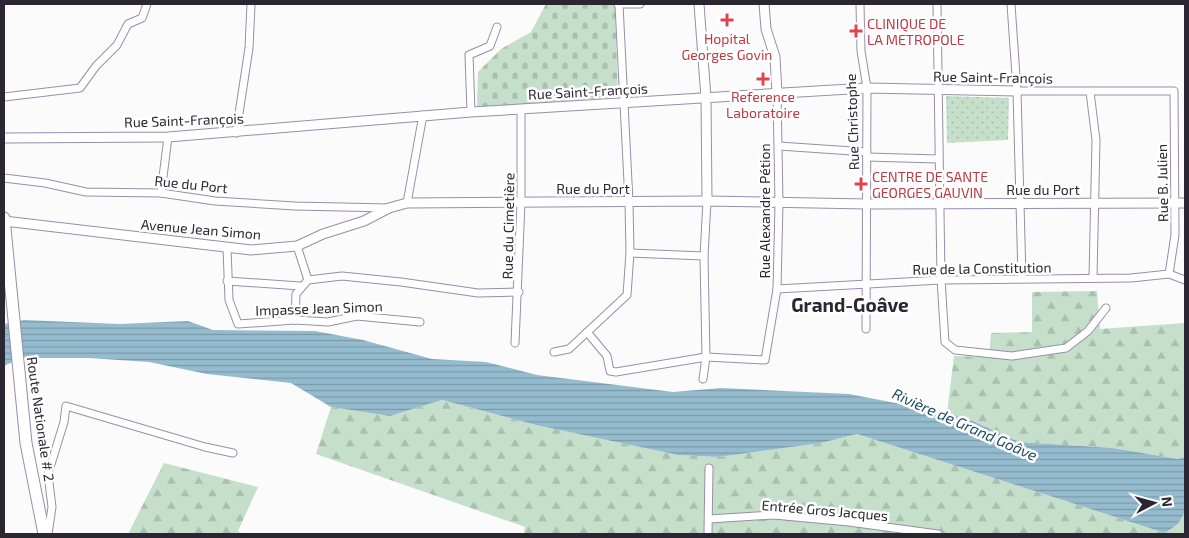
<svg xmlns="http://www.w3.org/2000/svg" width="1189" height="538" font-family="'Exo 2',sans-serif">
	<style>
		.grass { fill: url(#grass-dots) }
		.forest { fill: url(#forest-firs) }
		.cemetery { fill: url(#cemetery-stones) }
		.water { fill: url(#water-rules) }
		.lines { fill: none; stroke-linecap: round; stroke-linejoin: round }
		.minor-casing { stroke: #988eab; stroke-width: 9 }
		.tertiary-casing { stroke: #988eab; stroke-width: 11 }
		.primary-casing { stroke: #988eab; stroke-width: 13 }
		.minor { stroke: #fff; stroke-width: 7 }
		.tertiary { stroke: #fff; stroke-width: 9 }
		.primary { stroke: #fff; stroke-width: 11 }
		.health-dot { fill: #e0444e; stroke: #fff; stroke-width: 2 }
		.labels { text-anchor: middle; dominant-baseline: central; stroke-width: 5; stroke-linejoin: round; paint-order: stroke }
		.health-label { font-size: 14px; fill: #be3a42; stroke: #fff; text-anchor: start }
		.street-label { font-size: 14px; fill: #2b2732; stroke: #fff }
		.water-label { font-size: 15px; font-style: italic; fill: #1a4c61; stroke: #fff }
		.district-label { font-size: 19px; font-weight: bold; fill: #2b2732; stroke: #fff }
	</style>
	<defs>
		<pattern id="grass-dots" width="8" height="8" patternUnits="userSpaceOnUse" patternTransform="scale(1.25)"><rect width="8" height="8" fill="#c5dfcb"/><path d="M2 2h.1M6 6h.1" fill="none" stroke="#a9bfaf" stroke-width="1.8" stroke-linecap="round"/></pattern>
		<pattern id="forest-firs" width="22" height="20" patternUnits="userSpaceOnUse" patternTransform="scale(1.25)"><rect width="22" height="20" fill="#c5dfcb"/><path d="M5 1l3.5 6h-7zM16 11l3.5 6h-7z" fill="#a9bfaf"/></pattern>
		<pattern id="cemetery-stones" width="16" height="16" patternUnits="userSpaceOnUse" patternTransform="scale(1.25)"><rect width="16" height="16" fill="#c5dfcb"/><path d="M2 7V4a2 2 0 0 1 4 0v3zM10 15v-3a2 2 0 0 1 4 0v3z" fill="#a9bfaf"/></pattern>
		<pattern id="water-rules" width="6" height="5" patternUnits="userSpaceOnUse" patternTransform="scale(1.25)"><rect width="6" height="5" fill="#95bcce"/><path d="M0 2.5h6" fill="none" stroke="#7a99a8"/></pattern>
	</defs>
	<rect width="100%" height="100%" fill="#fbfbfb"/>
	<path class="grass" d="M 946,96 L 1009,98 L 1008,140 L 947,143 Z"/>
	<g class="forest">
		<path d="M 1097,291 L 1100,329 L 1185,323 L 1185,457 L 1178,459 L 1113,448 L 1019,442 L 975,422 L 947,413 L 954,356 L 989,357 L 991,333 L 1032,332 L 1032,292 Z"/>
		<path d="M 442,400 L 536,425 L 678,455 L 718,457 L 821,443 L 857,434 L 1165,533 L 1178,524 L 1185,512 L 1185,534 L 524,534 L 525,527 L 316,454 L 331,407 L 390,416 Z"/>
		<path d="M 164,463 L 258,487 L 238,531 L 242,534 L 128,534 Z"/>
	</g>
	<path class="cemetery" d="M 546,4 L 615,4 L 618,97 L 477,108 L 478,72 L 501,49 L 531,32 Z"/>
	<path class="water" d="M 24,320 L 120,324 L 188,321 L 213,330 L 315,331 L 363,340 L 432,359 L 486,362 L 537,375 L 673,392 L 721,388 L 849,394 L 947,413 L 975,422 L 1019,442 L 1113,448 L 1178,459 L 1185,457 L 1185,512 L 1178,524 L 1165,533 L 857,434 L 821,443 L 718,457 L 678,455 L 536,425 L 442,400 L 390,416 L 331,407 L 291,383 L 207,374 L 149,362 L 89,358 L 21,358 L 4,366 L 4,324 Z"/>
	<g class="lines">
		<g class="minor-casing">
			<g id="minor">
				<path d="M 618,4 L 640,4"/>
				<path d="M 860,4 L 861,51 L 867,88 L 866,329"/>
				<path d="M 937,4 L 941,280 L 945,342 L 955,350 L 1012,356 L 1066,348 L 1088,331 L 1106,308"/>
				<path d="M 1011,4 L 1017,91 L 1022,278"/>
				<path d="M 1017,91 L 1174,91 L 1175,235 L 1169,274"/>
				<path d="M 1090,92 L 1096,140 L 1093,278"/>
				<path d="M 4,97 L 80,88 L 96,66 L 117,45 L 128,24 L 142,18 L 147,4"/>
				<path d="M 471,112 L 469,55 L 490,46 L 497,27"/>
				<path d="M 236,133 L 249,48 L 251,4"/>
				<path d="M 779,146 L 867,152"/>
				<path d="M 867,157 L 938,159"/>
				<path d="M 4,178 L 45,183 L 86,192 L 161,193 L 215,201 L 295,206 L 388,208"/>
				<path d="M 161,193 L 168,137"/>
				<path d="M 407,203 L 423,115"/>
				<path d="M 227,248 L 229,300 L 238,324 L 295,320 L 328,322 L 357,316 L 420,322"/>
				<path d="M 630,253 L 704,256"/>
				<path d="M 308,280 L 342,276 L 401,282 L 478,293 L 519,292"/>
				<path d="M 227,281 L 300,286"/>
				<path d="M 777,289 L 941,280 L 1131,278 L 1169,274 L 1185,280"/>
				<path d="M 295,320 L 296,294 L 308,280 L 297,246"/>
				<path d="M 587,332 L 607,356 L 610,371 L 616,372 L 706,357 L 765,360 L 777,289 L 779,203 L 777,93"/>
				<path d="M 515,343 L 521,203 L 521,109"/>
				<path d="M 554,352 L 569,349 L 627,295 L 630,253 L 629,202 L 619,5"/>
				<path d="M 703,379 L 706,357 L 704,256 L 707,201"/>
				<path d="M 709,519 L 774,515 L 849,522 L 938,534"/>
				<path d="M 48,534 L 52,507 L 48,474 L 64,422 L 66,406 L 205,447 L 233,453"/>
				<path d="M 708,534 L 709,468"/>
			</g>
		</g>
		<g class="tertiary-casing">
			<g id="tertiary">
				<path d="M 699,4 L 706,98 L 707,201"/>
				<path d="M 764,4 L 766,29 L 775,57 L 777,93"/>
				<path d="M 4,138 L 168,137 L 471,112 L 867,88 L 1017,91"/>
				<path d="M 4,221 L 251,250 L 297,246 L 323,234 L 364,221 L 389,208 L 407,203 L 707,201 L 866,204 L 1185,203"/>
			</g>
		</g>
		<g class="primary-casing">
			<path id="primary" d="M 4,218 L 26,443 L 44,534"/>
		</g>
		<use href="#minor" class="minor"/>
		<use href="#tertiary" class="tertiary"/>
		<use href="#primary" class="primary"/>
	</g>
	<g class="health-dot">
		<path d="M724.5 12.5h5v5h5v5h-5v5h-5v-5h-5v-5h5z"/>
		<path d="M853.5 23.5h5v5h5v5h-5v5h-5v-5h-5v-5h5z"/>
		<path d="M760.5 71.5h5v5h5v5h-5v5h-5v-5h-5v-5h5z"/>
		<path d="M858.5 176.5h5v5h5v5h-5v5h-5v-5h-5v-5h5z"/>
	</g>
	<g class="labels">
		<g class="health-label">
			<text x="867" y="23">CLINIQUE DE<tspan x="867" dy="16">LA METROPOLE</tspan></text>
			<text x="727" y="38" text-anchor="middle">Hopital<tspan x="727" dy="16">Georges Govin</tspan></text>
			<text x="763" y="96" text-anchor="middle">Reference<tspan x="763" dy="16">Laboratoire</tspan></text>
			<text x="872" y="176">CENTRE DE SANTE<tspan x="872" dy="16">GEORGES GAUVIN</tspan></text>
		</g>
		<g class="street-label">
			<text transform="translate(993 77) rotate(1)">Rue Saint-François</text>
			<text transform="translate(588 91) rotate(-3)">Rue Saint-François</text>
			<text transform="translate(184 120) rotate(-2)">Rue Saint-François</text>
			<text transform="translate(852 122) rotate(-92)">Rue Christophe</text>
			<text transform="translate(1162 183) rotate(-91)">Rue B. Julien</text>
			<text transform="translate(191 184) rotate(6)">Rue du Port</text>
			<text x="593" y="188">Rue du Port</text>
			<text x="1043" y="189">Rue du Port</text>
			<text transform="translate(764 211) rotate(-90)">Rue Alexandre Pétion</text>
			<text transform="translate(508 226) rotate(-89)">Rue du Cimetière</text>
			<text transform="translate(201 229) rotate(5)">Avenue Jean Simon</text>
			<text transform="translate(982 268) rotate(-1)">Rue de la Constitution</text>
			<text transform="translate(319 308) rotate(-2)">Impasse Jean Simon</text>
			<text transform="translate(41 419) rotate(82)">Route Nationale # 2</text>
			<text transform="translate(825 510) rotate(5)">Entrée Gros Jacques</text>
		</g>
		<g class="water-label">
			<text transform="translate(965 424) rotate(24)">Rivière de Grand Goâve</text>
		</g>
		<g class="district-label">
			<text x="850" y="304">Grand-Goâve</text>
		</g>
	</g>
	<rect width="1189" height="538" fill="none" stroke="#2b2732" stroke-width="10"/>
	<g transform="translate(1154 503) rotate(84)" stroke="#ffffff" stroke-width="4" paint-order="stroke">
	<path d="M0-4L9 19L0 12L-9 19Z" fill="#2b2732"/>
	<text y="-8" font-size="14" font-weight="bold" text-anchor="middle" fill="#2b2732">N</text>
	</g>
</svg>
